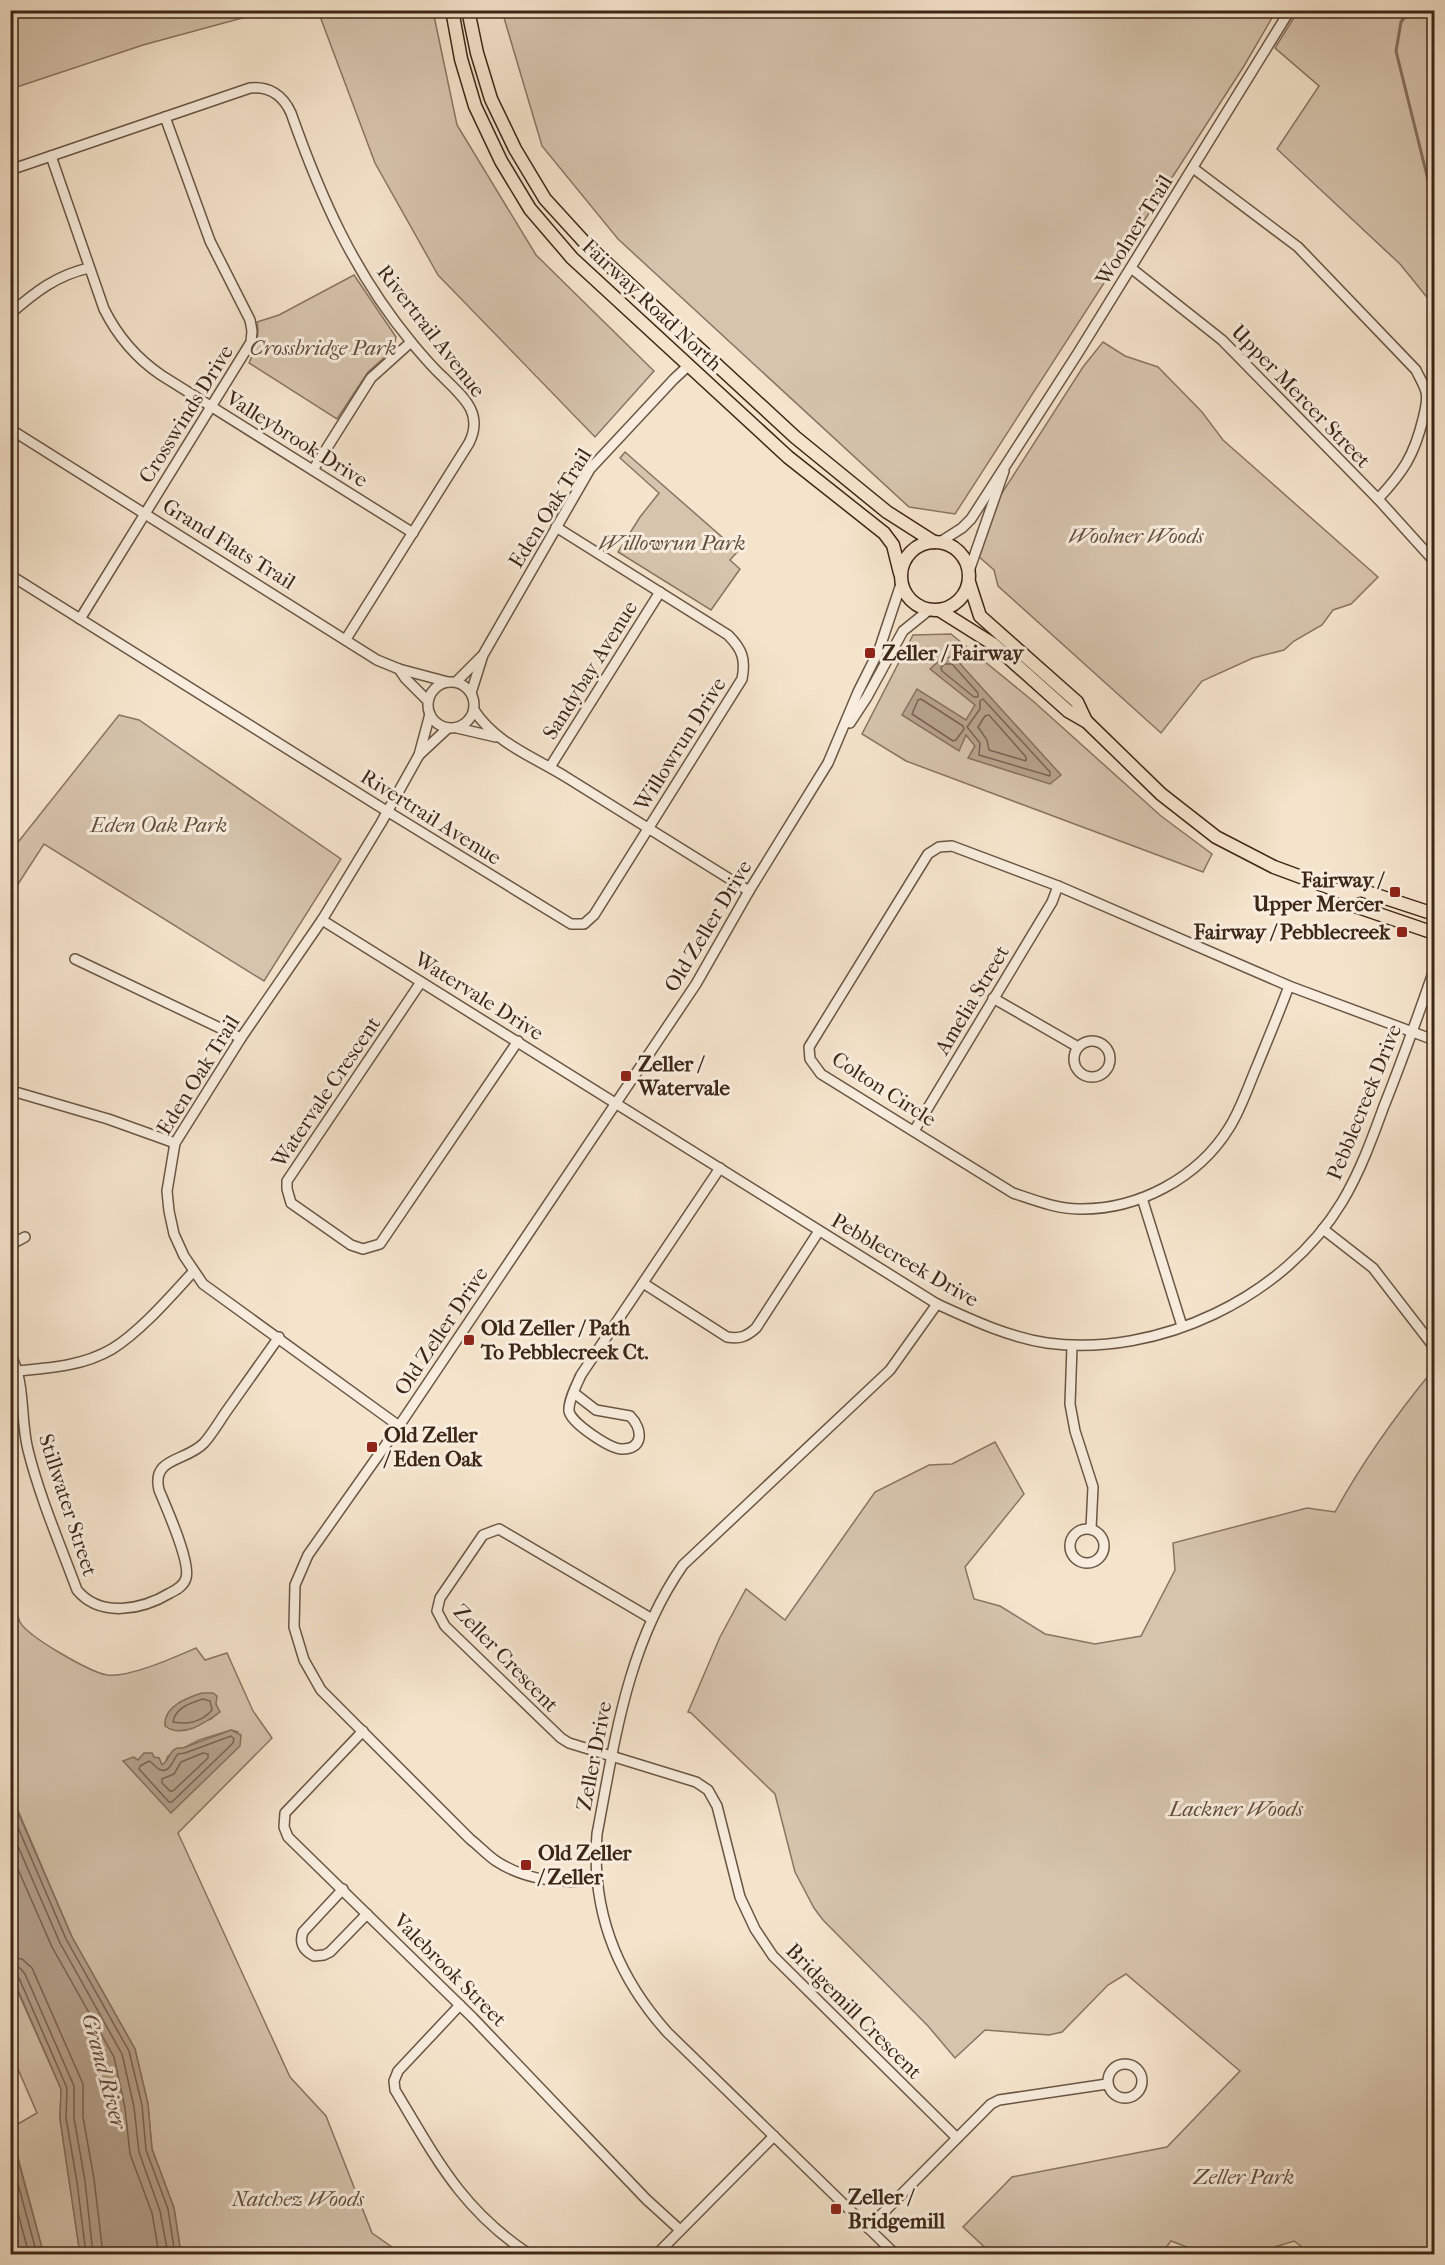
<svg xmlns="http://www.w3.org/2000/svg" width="1445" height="2265" font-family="'IM FELL French Canon',serif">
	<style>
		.green { fill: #d6c4ad; stroke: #897562; stroke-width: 1.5; fill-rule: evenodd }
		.water { fill: #b6a38e; stroke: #85715e; stroke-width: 1.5 }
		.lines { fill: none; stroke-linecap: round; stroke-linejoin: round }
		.shore { stroke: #796452; stroke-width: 1.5 }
		.stream { stroke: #85715e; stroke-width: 3 }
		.minor-casing { stroke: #6a5644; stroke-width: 12 }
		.major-casing { stroke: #3c2616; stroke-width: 15 }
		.minor { stroke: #f8edde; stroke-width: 9 }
		.major { stroke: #f5e4cc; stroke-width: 12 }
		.poi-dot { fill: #8f2418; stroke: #f8edde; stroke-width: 2 }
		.labels { text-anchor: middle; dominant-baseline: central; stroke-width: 6; stroke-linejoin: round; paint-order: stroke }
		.street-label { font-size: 21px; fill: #3c2616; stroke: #f8edde }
		.park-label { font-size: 21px; font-style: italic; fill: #624e3c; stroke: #f8edde }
		.poi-label { font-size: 21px; font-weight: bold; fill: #3c2616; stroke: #f8edde; text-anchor: start }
		.water-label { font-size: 22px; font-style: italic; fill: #614c3a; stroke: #f8edde }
	</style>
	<rect width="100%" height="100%" fill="#f5e4cc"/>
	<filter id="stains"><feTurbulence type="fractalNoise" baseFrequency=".00333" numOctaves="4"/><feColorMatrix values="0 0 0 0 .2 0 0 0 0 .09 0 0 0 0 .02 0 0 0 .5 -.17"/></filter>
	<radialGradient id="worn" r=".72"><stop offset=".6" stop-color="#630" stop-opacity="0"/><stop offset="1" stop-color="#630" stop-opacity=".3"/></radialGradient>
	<g class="green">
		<path d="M 10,11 L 11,10 L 268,11 L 143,45 L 11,89 Z"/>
		<path d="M 318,11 L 433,11 L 457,125 L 536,255 L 654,371 L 595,437 L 438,275 L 375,163 Z"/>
		<path d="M 502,11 L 502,10 L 1276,11 L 1244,66 L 955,514 L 909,507 L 618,239 L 542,146 Z"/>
		<path d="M 1298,11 L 1434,11 L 1434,306 L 1400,264 L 1277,149 L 1319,86 L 1275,48 Z"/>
		<path d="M 354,275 L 396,337 L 394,349 L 368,372 L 337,419 L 249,363 C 255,349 260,337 257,322 L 279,315 Z"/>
		<path d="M 1103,342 L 1125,356 L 1158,367 L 1202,412 L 1223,440 L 1378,577 L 1351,604 L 1333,610 L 1322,625 L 1294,641 L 1284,650 L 1253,658 L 1202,681 L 1161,733 L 998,586 L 994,570 L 978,556 L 977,532 L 1083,367 Z"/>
		<path d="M 625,452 L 738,551 L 730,560 L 740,569 L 711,610 L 618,552 L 640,517 L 659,493 L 620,458 Z"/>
		<path d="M 951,634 L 1033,701 L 1161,816 L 1212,854 L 1203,872 L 906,761 L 862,734 L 913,635 Z"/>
		<path d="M 119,715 L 139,720 L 341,859 L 264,981 L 44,844 L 11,895 L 11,851 Z"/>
		<path d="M 1433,1370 L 1434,2254 L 1311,2254 L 1294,2241 L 1253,2254 L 1205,2254 L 1171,2241 L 1161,2254 L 992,2254 L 963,2227 L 1012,2177 L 1167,2147 L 1240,2071 L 1126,1974 L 1108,1985 L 1062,2032 L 1049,2035 L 985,2030 L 955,2058 L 928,2026 L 823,1920 L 814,1908 L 795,1872 L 775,1794 L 691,1713 L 688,1712 L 720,1637 L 746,1589 L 785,1620 L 875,1492 L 929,1465 L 952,1464 L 995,1442 L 1024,1494 L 965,1567 L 974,1599 L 1000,1606 L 1045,1634 L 1095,1644 L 1141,1636 L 1175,1570 L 1173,1543 L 1307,1508 L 1335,1512 C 1363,1461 1396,1415 1433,1370 Z"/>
		<path d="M 10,1586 C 14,1597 15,1611 20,1622 C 28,1637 90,1672 107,1675 C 129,1678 175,1657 196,1648 L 205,1660 L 227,1653 L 253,1711 L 272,1738 L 178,1833 L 290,2077 L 326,2116 L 372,2233 L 402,2254 L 181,2254 L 174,2208 L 152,2149 L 148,2104 L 135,2049 L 72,1937 L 11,1794 ZM 180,1702 L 219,1712 L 211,1719 L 178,1729 L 168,1716 L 172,1709 ZM 231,1730 L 238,1732 L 171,1812 L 133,1757 L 138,1760 L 142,1758 L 159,1758 L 162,1765 L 165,1763 L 168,1756 L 199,1740 Z"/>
		<path d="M 10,1974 L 61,2089 L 60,2119 L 80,2254 L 39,2254 L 42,2248 L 11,2131 L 11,2128 L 37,2113 L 11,2053 Z"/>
	</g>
	<g class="water">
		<path d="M 954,657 L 1061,775 L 1050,784 L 968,758 L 975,746 L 966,735 L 959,751 L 902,715 L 917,689 L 966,720 L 975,705 L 930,669 L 942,658 Z"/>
		<path d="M 202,1693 L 213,1693 L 217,1696 L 216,1704 L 220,1712 C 205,1723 182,1739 165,1726 C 163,1707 186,1698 202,1693 Z"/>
		<path d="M 231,1730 L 241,1735 L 240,1746 L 171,1813 L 123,1761 L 133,1757 L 138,1760 L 144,1753 L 152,1753 L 154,1757 L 159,1758 L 162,1765 C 171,1759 169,1746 183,1748 Z"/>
		<path d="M 10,1794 L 72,1937 L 135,2049 L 148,2104 L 152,2149 L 174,2208 L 181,2254 L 80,2254 L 60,2119 L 61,2089 L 11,1974 Z"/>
		<path d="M 10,2131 L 42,2248 L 39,2254 L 11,2254 Z"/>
	</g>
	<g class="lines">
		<g class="shore">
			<path d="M 945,664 L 952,664 L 978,693 L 978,697 L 974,697 L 942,671 L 941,667 Z"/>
			<path d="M 921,699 L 963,726 L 964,729 L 956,740 L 953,741 L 912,714 L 918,700 Z"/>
			<path d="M 983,699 L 1050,772 L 1050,776 L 979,755 L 980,743 L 967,727 L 980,709 L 980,701 Z"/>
			<path d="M 989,715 L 1026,757 L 1026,761 L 989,750 L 987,740 L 978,727 L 985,716 Z"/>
			<path d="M 203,1699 L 210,1701 L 212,1710 C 202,1722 187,1725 173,1722 C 175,1708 190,1703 203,1699 Z"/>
			<path d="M 231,1736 L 234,1739 L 233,1743 L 172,1802 L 169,1802 L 139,1769 L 140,1766 L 149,1761 C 154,1763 156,1769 161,1770 C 170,1773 173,1759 178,1754 L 185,1753 Z"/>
			<path d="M 203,1753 L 208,1754 L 208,1758 L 173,1791 L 170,1791 L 162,1783 L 162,1779 L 174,1774 L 181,1762 Z"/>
			<path d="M 10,1809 L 66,1939 L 129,2051 L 142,2105 L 146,2150 L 168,2209 L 175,2254"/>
			<path d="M 10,1828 L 60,1943 L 122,2054 L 134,2107 L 139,2152 L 160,2211 L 168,2254"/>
			<path d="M 10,1851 L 52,1947 L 114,2057 L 125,2108 L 130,2154 L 152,2213 L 159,2254"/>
			<path d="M 10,1957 L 22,1959 L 32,1968 L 83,2084 L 83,2117 L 94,2179 L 103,2254"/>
			<path d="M 10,1966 L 20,1968 L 25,1974 L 74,2086 L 74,2118 L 85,2181 L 93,2254"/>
			<path d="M 10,1974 L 19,1978 L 67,2088 L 66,2118 L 77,2182 L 86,2254"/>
			<path d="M 10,2154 L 35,2247 L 34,2254"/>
			<path d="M 10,2183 L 27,2247 L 27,2254"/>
		</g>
		<path class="stream" d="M 1410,10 L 1401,22 L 1396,51 L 1434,204"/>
		<g class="minor-casing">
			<g id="minor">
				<path d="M 51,156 L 104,309 C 118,337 136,358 161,375 L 413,533"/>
				<path d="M 1193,168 L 1298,247 L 1416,370 C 1419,377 1424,384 1426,392 C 1428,400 1425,411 1423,419 C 1414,456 1403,472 1378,499"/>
				<path d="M 10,170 L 250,88 C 269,86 283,95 291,113 C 321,198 354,273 412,343 C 422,355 432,367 443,377 C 463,397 484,413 469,443 L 346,639"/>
				<path d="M 1131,268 L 1222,340 L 1378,499 L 1434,561"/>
				<path d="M 10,314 C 35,292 57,275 89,268"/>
				<path d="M 10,429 L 377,660 L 399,669 L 448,682"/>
				<path d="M 313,470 L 371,378 L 411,342"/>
				<path d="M 940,542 L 962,528 L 971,519 L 1078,353 L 1290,10"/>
				<path d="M 969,571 L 1004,471"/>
				<path d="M 10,575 L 377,805 L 571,924 L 584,924 L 594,915 L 742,679 C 746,659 742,649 728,635 L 556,527"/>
				<path d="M 80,619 L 251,342 L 252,331 L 250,320 L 210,241 L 165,117"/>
				<path d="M 399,669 L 405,678 L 428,701"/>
				<circle cx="451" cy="705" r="23"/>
				<path d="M 456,682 L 481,657"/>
				<path d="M 471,693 L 483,655 L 590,469 L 674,379 L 688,366"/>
				<path d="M 474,710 C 495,743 534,757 566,777 C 627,815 688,853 749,891"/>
				<path d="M 850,723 L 867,697 L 903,631 L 929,610"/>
				<path d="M 457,728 L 496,737"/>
				<path d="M 419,755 L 448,728"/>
				<path d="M 550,767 L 660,592"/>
				<path d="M 322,920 L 937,1304 C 972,1320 1008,1337 1047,1343 C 1158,1358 1285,1297 1342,1202 C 1360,1172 1372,1139 1384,1106 C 1402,1061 1418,1016 1434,970"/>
				<path d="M 75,959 L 241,1038"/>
				<path d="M 421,982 L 287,1181 L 287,1189 L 291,1203 L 351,1245 L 363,1249 L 380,1244 L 518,1041"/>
				<path d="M 1289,986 C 1279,1013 1268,1039 1257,1066 C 1248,1087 1241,1109 1229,1128 C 1198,1178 1138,1210 1079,1209 C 1057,1209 1034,1200 1013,1193 L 821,1074 L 810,1059 L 809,1047 L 928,854 L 939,847 L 952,846 L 1058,886 L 1289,986 L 1434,1040"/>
				<path d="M 993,998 L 1078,1047"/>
				<circle cx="1092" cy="1059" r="18"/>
				<path d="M 10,1092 L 19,1093 L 108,1119 L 175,1143"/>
				<path d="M 914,1131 L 1052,902 L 1058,886"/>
				<path d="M 1142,1198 L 1182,1326"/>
				<path d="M 1323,1229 L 1373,1268 L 1434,1347"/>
				<path d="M 10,1245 L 25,1237"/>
				<path d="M 643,1283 L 727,1337 C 740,1339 746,1337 756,1328 L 819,1231"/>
				<path d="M 1072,1346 L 1070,1404 L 1075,1431 L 1093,1487 L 1091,1529"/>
				<path d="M 10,1354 C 26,1382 20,1419 28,1450 C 40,1498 60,1544 77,1590 C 100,1618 142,1610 170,1593 C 176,1590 184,1586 186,1578 C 191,1562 166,1507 159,1490 C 151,1457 186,1462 204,1443 C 213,1433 220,1420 228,1409 C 245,1385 262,1361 279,1337"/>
				<path d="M 17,1371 C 50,1368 83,1366 112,1349 C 140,1332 171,1296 193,1272"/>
				<path d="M 574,1393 L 596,1410 L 630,1416 C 643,1429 644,1450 621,1449 C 609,1448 571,1423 569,1411 C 568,1401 577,1384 581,1375 L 720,1168"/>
				<path d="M 399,1426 L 203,1284 L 184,1256 L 174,1234 L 169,1211 L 167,1191 L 175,1143 L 241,1038 L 322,920 L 381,823 L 419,755 L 430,714"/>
				<circle cx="1087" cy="1546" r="17"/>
				<path d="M 652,1619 L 499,1529 L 483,1535 L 440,1598 L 437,1611 L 445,1626 L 561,1738 L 569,1743 L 696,1782 L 708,1790 L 717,1806 L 740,1897 L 755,1929 L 773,1956 L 957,2138"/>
				<path d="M 363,1731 L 285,1813 L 284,1827 L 288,1837 L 473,2018 L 646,2199 L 680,2230"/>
				<path d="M 596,1880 C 562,1884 525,1880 496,1861 C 487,1855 479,1846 470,1839 L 321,1690 L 304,1660 L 294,1627 L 295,1585 L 308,1555 L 399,1426 L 696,984 L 749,891 L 828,763 L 858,692 L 879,650 L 901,584"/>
				<path d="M 343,1889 L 303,1932 C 299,1944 304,1951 314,1956 L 324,1955 L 330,1952 L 367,1914"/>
				<path d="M 460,2005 L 398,2071 L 394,2081 L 395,2090 C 436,2158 461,2209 529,2254"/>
				<circle cx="1125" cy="2081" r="17"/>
				<path d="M 868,2228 L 991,2104 L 999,2100 L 1107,2084"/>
				<path d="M 657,2254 L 774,2136"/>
				<path d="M 895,2254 L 667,2032 C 616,1975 591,1910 597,1834 C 615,1740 627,1645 683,1565 L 890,1370 L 937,1304"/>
			</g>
		</g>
		<g class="major-casing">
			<g id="major">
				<path d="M 452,10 L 461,59 L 475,106 L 501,161 L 530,209 L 572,258 L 788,457 L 884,533 L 893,545 L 900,573"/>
				<path d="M 468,10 L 477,53 L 491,99 L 515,149 L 545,199 L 587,245 L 795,437 L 887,512 L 934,542"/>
				<circle cx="935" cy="576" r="34"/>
				<path d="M 969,582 L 980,616 L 1077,702 L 1086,721"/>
				<path d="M 939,610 L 993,644 L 1068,711 L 1087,722 L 1161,794 L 1216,837 L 1274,867 L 1347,894 L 1361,890 L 1434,914"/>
				<path d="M 1347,894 L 1355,906 L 1434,933"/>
			</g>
		</g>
		<use href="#minor" class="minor"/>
		<use href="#major" class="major"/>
	</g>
	<g class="poi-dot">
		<rect x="864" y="647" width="12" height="12" rx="3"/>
		<rect x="1389" y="886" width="12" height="12" rx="3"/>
		<rect x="1396" y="926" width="12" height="12" rx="3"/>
		<rect x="620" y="1070" width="12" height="12" rx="3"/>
		<rect x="463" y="1334" width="12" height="12" rx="3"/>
		<rect x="366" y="1441" width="12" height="12" rx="3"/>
		<rect x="520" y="1859" width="12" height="12" rx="3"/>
		<rect x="830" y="2203" width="12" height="12" rx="3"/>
	</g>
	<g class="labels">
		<g class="street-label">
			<text transform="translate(1134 230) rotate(-58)">Woolner Trail</text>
			<text transform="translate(652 305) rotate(43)">Fairway Road North</text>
			<text transform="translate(431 331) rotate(52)">Rivertrail Avenue</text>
			<text transform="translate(1301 396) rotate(46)">Upper Mercer Street</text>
			<text transform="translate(186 414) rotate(-58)">Crosswinds Drive</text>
			<text transform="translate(297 439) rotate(32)">Valleybrook Drive</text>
			<text transform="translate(550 508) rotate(-58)">Eden Oak Trail</text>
			<text transform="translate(229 544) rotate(32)">Grand Flats Trail</text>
			<text transform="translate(590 670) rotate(-58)">Sandybay Avenue</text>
			<text transform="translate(680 744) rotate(-58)">Willowrun Drive</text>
			<text transform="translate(431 817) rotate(32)">Rivertrail Avenue</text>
			<text transform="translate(708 926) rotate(-59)">Old Zeller Drive</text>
			<text transform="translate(479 996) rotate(32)">Watervale Drive</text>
			<text transform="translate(972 1000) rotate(-59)">Amelia Street</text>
			<text transform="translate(198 1075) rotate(-58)">Eden Oak Trail</text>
			<text transform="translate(884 1089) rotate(33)">Colton Circle</text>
			<text transform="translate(326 1092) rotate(-56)">Watervale Crescent</text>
			<text transform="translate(1364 1102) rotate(-68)">Pebblecreek Drive</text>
			<text transform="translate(905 1260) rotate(30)">Pebblecreek Drive</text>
			<text transform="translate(441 1331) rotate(-56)">Old Zeller Drive</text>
			<text transform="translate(68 1505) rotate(72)">Stillwater Street</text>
			<text transform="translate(506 1658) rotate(46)">Zeller Crescent</text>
			<text transform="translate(594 1756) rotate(-79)">Zeller Drive</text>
			<text transform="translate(450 1970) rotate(45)">Valebrook Street</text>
			<text transform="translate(854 2011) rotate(45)">Bridgemill Crescent</text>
		</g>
		<g class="park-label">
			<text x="323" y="348">Crossbridge Park</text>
			<text x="1136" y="536">Woolner Woods</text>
			<text x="672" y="543">Willowrun Park</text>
			<text x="159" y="825">Eden Oak Park</text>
			<text x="1236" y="1809">Lackner Woods</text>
			<text x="1244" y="2177">Zeller Park</text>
			<text x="298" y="2199">Natchez Woods</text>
		</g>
		<g class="poi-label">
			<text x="882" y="653">Zeller / Fairway</text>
			<text x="1383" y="880" text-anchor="end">Fairway /<tspan x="1383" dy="24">Upper Mercer</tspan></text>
			<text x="1390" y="932" text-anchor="end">Fairway / Pebblecreek</text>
			<text x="638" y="1064">Zeller /<tspan x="638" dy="24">Watervale</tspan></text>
			<text x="481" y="1328">Old Zeller / Path<tspan x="481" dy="24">To Pebblecreek Ct.</tspan></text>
			<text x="384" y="1435">Old Zeller<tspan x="384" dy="24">/ Eden Oak</tspan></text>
			<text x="538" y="1853">Old Zeller<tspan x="538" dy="24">/ Zeller</tspan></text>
			<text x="848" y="2197">Zeller /<tspan x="848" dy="24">Bridgemill</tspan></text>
		</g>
		<g class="water-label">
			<text transform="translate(104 2071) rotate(75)">Grand River</text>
		</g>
	</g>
	<rect width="1445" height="2265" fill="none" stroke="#f5e4cc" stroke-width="36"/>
	<rect x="12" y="12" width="1421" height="2241" fill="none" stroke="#3c2616" stroke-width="3"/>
	<rect x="18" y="18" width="1409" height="2229" fill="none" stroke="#3c2616" stroke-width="1.5"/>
	<rect width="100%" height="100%" filter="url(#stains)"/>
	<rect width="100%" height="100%" fill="url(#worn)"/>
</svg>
